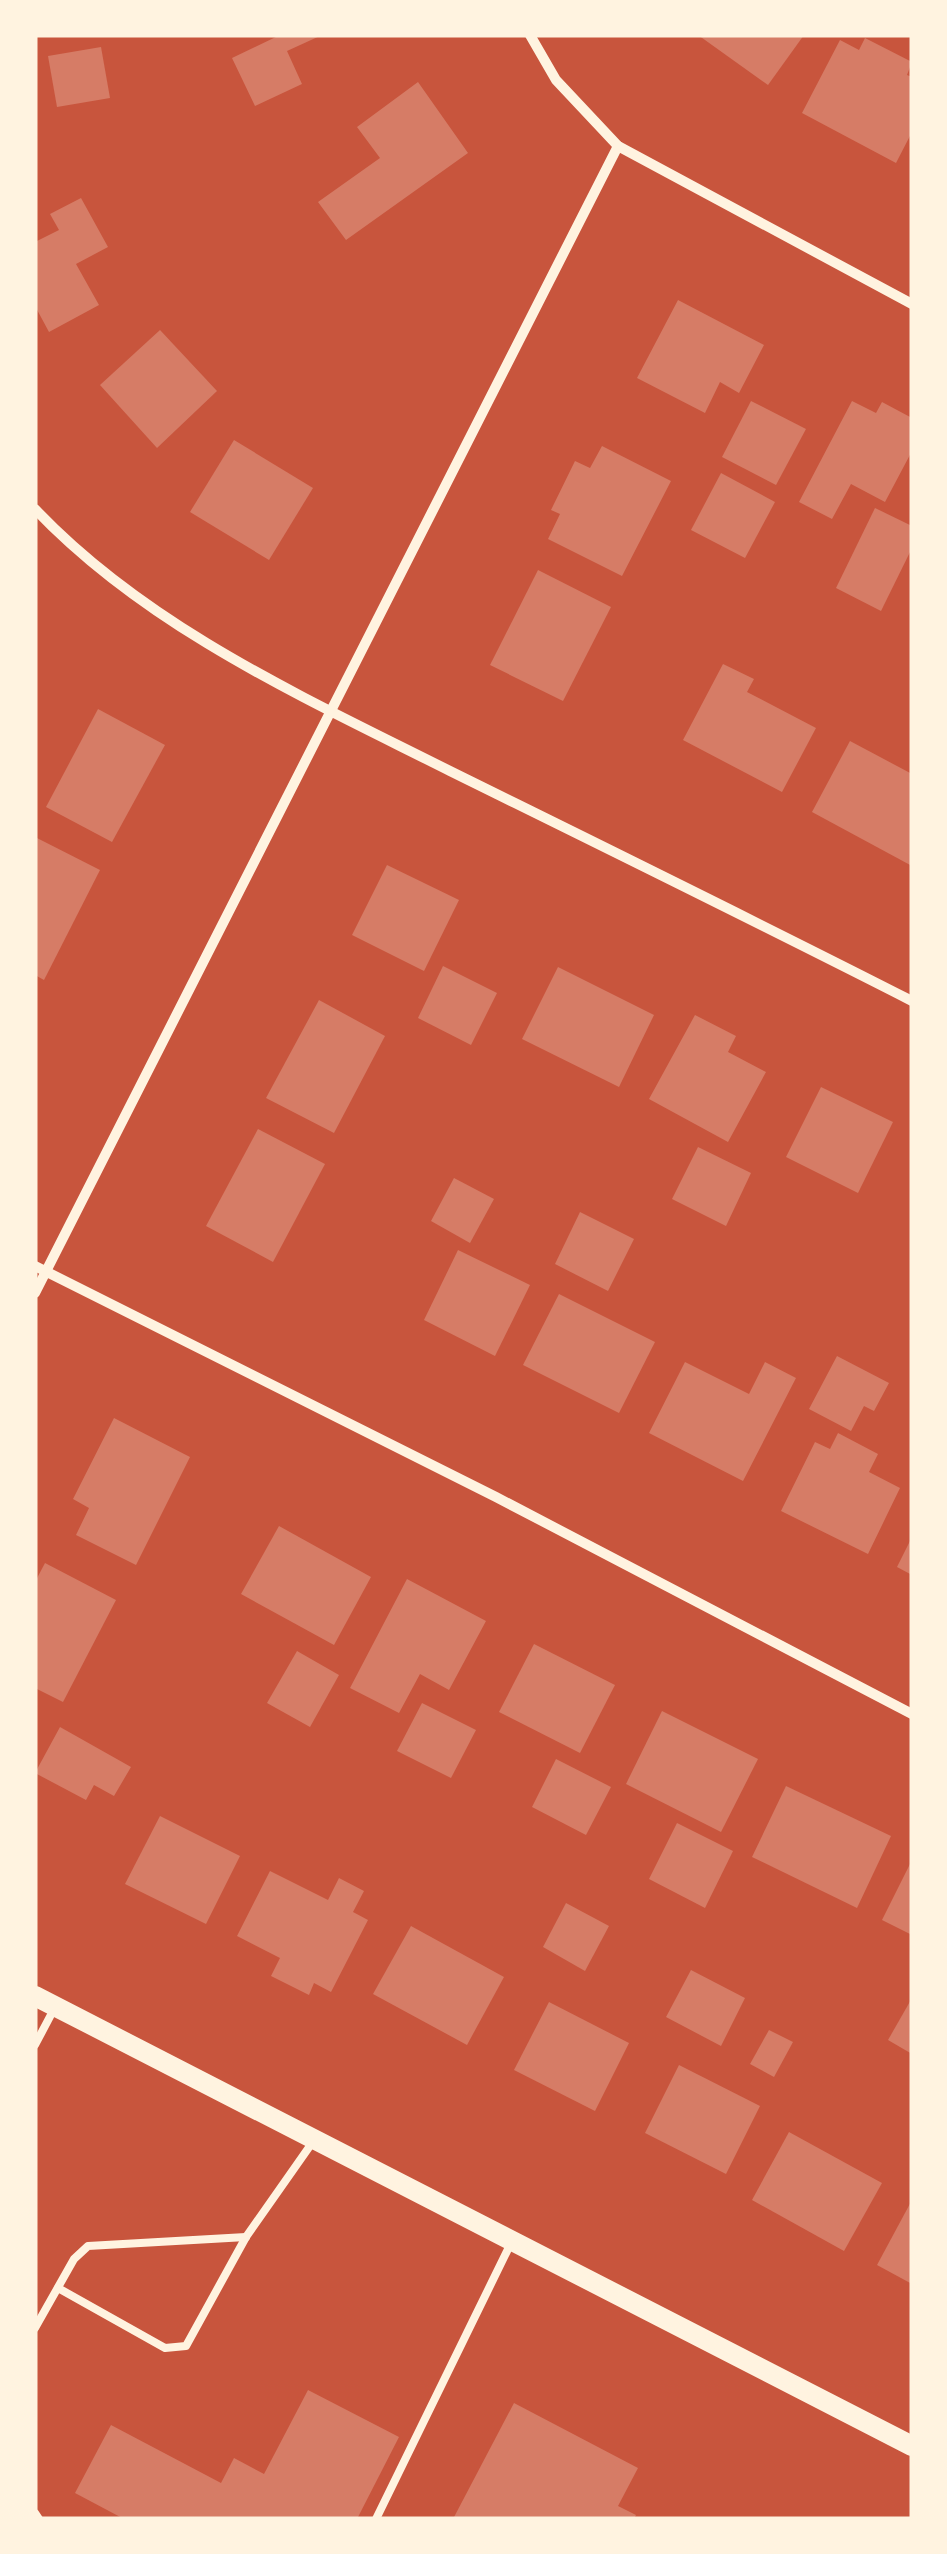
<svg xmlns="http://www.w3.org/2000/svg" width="947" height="2554" font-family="Signika,sans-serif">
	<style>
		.building { fill: #d67c66 }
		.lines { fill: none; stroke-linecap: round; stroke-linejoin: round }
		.service { stroke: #fff3e0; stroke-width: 8 }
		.minor { stroke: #fff3e0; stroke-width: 10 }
		.secondary { stroke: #fff3e0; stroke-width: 20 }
	</style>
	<rect width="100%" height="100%" fill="#c8553d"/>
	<g class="building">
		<path d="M 280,35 L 322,35 L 287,51 L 302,84 L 255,106 L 232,58 Z"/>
		<path d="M 698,35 L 804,35 L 768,85 Z"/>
		<path d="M 865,38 L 912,62 L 907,75 L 912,77 L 912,132 L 896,163 L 802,113 L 840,40 L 859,50 Z"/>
		<path d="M 101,47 L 110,98 L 57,107 L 48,56 Z"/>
		<path d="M 418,82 L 468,153 L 346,240 L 318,202 L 380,158 L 357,127 Z"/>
		<path d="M 81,198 L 108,247 L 76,264 L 99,305 L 49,332 L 35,306 L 35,242 L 59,230 L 50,214 Z"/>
		<path d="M 678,300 L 764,345 L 739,393 L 720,382 L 705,413 L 637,378 Z"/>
		<path d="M 160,330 L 217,391 L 157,448 L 100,385 Z"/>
		<path d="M 751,401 L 806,429 L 776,485 L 722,457 Z"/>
		<path d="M 852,401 L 876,413 L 882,402 L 912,418 L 912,451 L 885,502 L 851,484 L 832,519 L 799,502 Z"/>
		<path d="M 234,440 L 313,488 L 269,560 L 190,512 Z"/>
		<path d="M 602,446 L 671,481 L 622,576 L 548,539 L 560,514 L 551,510 L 575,461 L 590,468 Z"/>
		<path d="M 721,473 L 775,502 L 745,558 L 691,530 Z"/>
		<path d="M 875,508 L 912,526 L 912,548 L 881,611 L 836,588 Z"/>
		<path d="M 538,570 L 611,607 L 563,701 L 490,665 Z"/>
		<path d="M 723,664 L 754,679 L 747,692 L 816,728 L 782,792 L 683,740 Z"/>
		<path d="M 98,709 L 165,745 L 112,842 L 46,807 Z"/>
		<path d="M 850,741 L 912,774 L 912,866 L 812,812 Z"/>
		<path d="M 35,837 L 100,870 L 44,980 L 35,975 Z"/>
		<path d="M 387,865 L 459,900 L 424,971 L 352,935 Z"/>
		<path d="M 443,966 L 497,993 L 471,1045 L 418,1018 Z"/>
		<path d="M 558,967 L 654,1015 L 619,1087 L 522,1039 Z"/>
		<path d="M 319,1000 L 385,1036 L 334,1133 L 266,1098 Z"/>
		<path d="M 695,1015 L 736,1036 L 728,1052 L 766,1072 L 728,1142 L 649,1099 Z"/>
		<path d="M 821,1087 L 893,1122 L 858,1193 L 786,1157 Z"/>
		<path d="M 258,1129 L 325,1164 L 273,1262 L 206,1226 Z"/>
		<path d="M 698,1147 L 751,1173 L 726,1226 L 672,1199 Z"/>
		<path d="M 454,1178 L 494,1199 L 470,1243 L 431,1221 Z"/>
		<path d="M 580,1212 L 634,1239 L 608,1291 L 555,1264 Z"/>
		<path d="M 458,1250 L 530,1285 L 495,1356 L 424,1320 Z"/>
		<path d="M 559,1294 L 655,1342 L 619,1413 L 523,1365 Z"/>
		<path d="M 837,1356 L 889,1383 L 874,1411 L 864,1406 L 851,1431 L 809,1409 Z"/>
		<path d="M 685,1362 L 749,1394 L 765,1362 L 796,1378 L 743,1481 L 649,1433 Z"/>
		<path d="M 114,1418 L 190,1457 L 136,1565 L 76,1535 L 89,1508 L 73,1499 Z"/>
		<path d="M 838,1433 L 878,1454 L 869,1472 L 900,1488 L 868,1554 L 781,1511 L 815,1442 L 830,1449 Z"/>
		<path d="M 279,1526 L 371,1577 L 334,1645 L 241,1594 Z"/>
		<path d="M 912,1537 L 912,1575 L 897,1567 Z"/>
		<path d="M 45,1563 L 116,1600 L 63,1702 L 35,1688 L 35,1582 Z"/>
		<path d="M 407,1579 L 486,1621 L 449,1690 L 420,1674 L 399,1713 L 350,1688 Z"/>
		<path d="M 534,1644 L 615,1685 L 580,1753 L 499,1712 Z"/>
		<path d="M 297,1651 L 339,1675 L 310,1727 L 267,1703 Z"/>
		<path d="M 422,1703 L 476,1730 L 451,1778 L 397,1751 Z"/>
		<path d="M 662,1711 L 758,1759 L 721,1832 L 626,1784 Z"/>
		<path d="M 60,1727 L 131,1767 L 114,1796 L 94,1785 L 86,1800 L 35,1773 Z"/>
		<path d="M 556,1759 L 611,1787 L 586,1835 L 532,1807 Z"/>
		<path d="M 786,1786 L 891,1836 L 857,1908 L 752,1857 Z"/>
		<path d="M 160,1816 L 240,1856 L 206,1924 L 125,1884 Z"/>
		<path d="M 677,1823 L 733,1851 L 705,1908 L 649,1879 Z"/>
		<path d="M 912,1860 L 912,1935 L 882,1920 Z"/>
		<path d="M 270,1871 L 328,1900 L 339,1878 L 364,1891 L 353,1912 L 368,1920 L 331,1992 L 314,1983 L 309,1995 L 271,1976 L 280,1958 L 237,1936 Z"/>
		<path d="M 566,1903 L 609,1926 L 585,1971 L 543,1947 Z"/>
		<path d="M 411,1926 L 504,1977 L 467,2045 L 373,1994 Z"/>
		<path d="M 691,1970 L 745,1998 L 721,2046 L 666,2017 Z"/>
		<path d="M 912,1998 L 912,2054 L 888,2040 Z"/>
		<path d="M 549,2002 L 629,2043 L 595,2111 L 514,2070 Z"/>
		<path d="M 769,2030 L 793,2042 L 774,2077 L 750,2064 Z"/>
		<path d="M 679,2065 L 760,2106 L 726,2174 L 645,2133 Z"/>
		<path d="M 789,2132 L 882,2183 L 844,2251 L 752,2200 Z"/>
		<path d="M 912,2200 L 912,2284 L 877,2265 Z"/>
		<path d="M 308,2390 L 399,2437 L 357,2519 L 124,2519 L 75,2493 L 111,2425 L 221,2483 L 234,2458 L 264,2474 Z"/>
		<path d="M 514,2403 L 638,2468 L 618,2506 L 636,2515 L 634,2519 L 453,2519 Z"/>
	</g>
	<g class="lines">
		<g class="service">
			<path d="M 35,2045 L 54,2009"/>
			<path d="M 58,2288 L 165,2348 L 186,2346 L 246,2237 L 312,2143"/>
			<path d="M 35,2328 L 74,2259 L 88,2246 L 246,2237"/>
			<path d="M 35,2513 L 39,2519"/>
			<path d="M 376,2519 L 510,2245"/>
		</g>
		<g class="minor">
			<path d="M 530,35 L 556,80 L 618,146 L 912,304"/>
			<path d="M 35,509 C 148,628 305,698 450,771 C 604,847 759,923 912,1001"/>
			<path d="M 35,1266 L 496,1497 L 912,1714"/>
			<path d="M 35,1293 L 618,146"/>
		</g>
		<path class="secondary" d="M 35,1996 L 912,2446"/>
	</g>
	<rect width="947" height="2554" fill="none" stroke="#fff3e0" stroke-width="75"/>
</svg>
